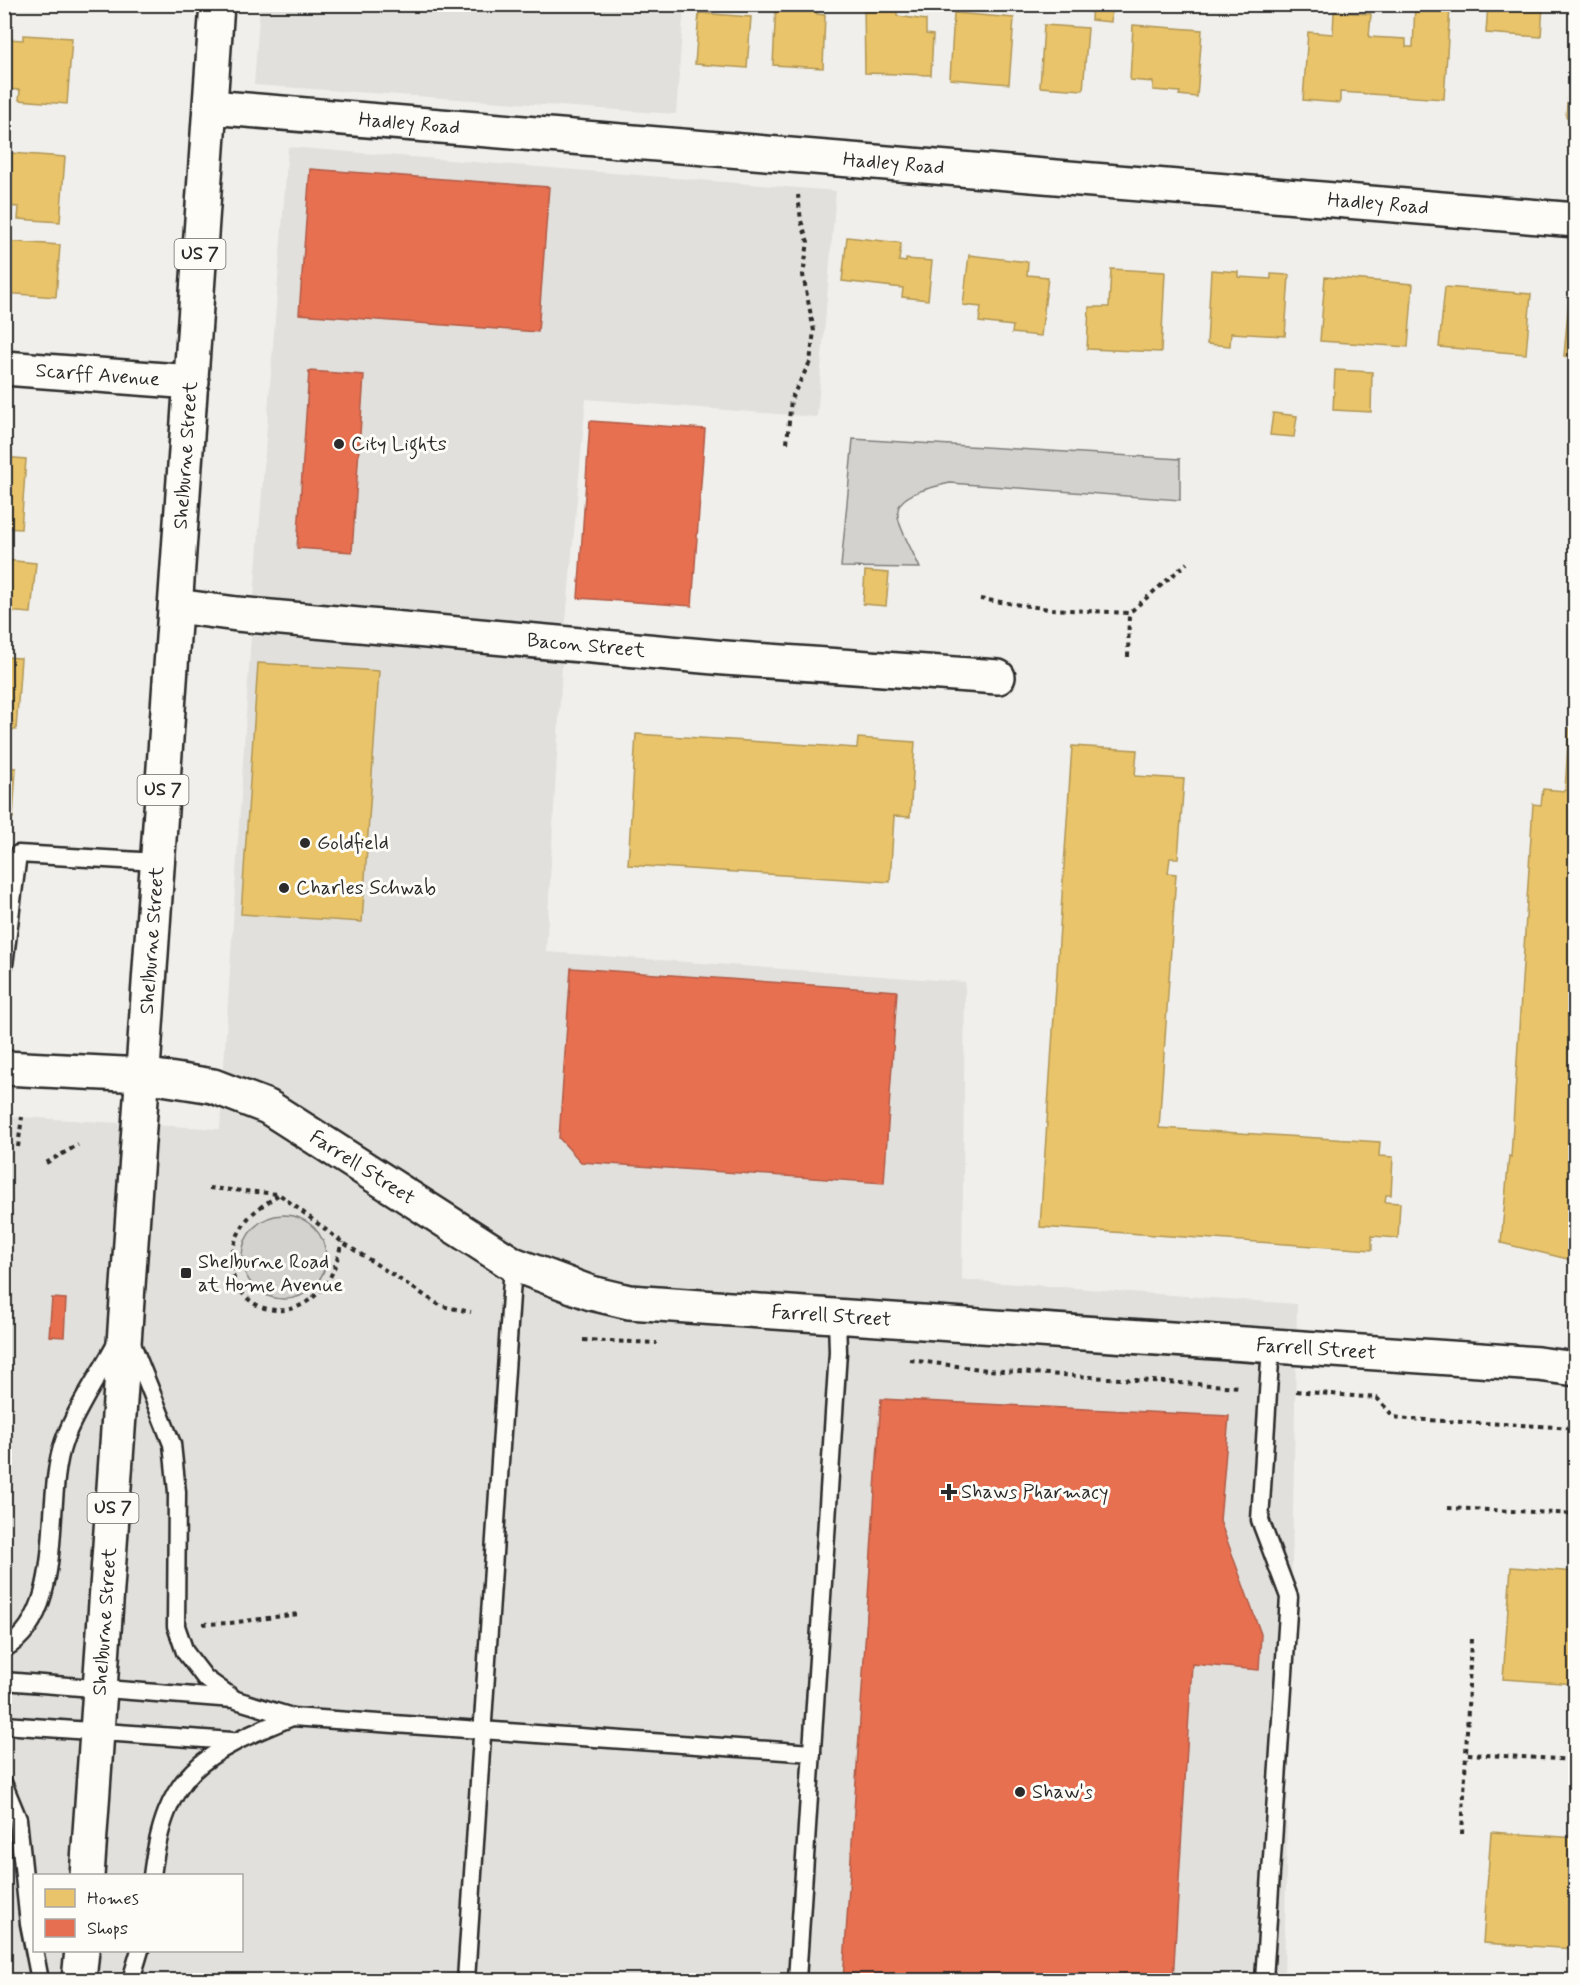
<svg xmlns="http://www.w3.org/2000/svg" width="1580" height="1985" font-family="Mynerve,sans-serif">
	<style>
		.built { fill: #e1e0dc; fill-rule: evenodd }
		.green { fill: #d3d2cf; stroke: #7f7e7d; stroke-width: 1.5 }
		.homes { fill: #e9c46a; stroke: #b09657; stroke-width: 1.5 }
		.shops { fill: #e76f51; stroke: #af5b46; stroke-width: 1.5 }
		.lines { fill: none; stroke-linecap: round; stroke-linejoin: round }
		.lane-casing { stroke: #2b2b2b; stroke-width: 21 }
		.street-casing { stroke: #2b2b2b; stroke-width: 38 }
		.secondary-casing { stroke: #2b2b2b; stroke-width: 38 }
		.primary-casing { stroke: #2b2b2b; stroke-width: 38 }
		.path { stroke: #2b2b2b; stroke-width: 4; stroke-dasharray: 4.5 4.5; stroke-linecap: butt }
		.lane { stroke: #fdfcf7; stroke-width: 16 }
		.street { stroke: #fdfcf7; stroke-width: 33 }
		.secondary { stroke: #fdfcf7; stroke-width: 33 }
		.primary { stroke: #fdfcf7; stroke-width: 33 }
		.poi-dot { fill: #2b2b2b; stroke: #fdfcf7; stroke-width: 2 }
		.labels { text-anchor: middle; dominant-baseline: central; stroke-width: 6; stroke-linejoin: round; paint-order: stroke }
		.shield { fill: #fdfcf7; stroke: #6a6a68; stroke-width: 1.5 }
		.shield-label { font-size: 18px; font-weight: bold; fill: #2b2b2b }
		.street-label { font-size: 20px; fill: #2b2b2b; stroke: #fdfcf7 }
		.poi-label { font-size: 20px; fill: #2b2b2b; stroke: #fdfcf7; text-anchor: start }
	</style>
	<rect width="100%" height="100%" fill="#f0efeb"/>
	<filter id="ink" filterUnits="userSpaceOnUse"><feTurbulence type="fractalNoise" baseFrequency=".0167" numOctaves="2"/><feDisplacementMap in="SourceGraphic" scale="12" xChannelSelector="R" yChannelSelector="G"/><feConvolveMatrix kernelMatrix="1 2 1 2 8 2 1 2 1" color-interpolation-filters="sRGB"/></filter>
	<g filter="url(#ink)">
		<g class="built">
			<path d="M 260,5 L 684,5 L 676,114 L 254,85 Z"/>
			<path d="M 288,147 L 836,191 L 817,417 L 586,399 L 562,665 L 546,952 L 965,982 L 962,1280 L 1297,1304 L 1284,1980 L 5,1980 L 4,1116 L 220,1129 L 250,651 ZM 34,1876 L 242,1876 L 242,1950 L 34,1950 Z"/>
		</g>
		<g class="green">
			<path d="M 853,439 L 1180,459 L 1180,500 L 950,483 C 876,499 895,513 920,568 L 841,567 Z"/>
			<circle cx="284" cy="1257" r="42"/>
		</g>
		<g class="homes">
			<path d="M 776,4 L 817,4 L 817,14 L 825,15 L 823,68 L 773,65 Z"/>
			<path d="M 864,4 L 897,4 L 897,16 L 926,20 L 926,34 L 933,35 L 931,75 L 865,73 Z"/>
			<path d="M 1092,4 L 1112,4 L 1111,22 L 1091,20 Z"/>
			<path d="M 1488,4 L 1543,4 L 1541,37 L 1486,33 Z"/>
			<path d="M 1415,6 L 1450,8 L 1444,99 L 1340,92 L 1340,103 L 1303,100 L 1308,32 L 1333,34 L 1334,12 L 1371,14 L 1369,37 L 1406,39 L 1406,47 L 1413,47 Z"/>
			<path d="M 699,13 L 751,17 L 747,68 L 695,64 Z"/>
			<path d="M 954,13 L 1014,18 L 1009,84 L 950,79 Z"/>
			<path d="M 1574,13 L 1576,13 L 1576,118 L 1566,117 Z"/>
			<path d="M 1044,25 L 1088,28 L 1083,90 L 1040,87 Z"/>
			<path d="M 1133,25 L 1202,30 L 1197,97 L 1179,95 L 1180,92 L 1153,90 L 1153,82 L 1130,80 Z"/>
			<path d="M 23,35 L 72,38 L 67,104 L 19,100 L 20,90 L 4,89 L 7,39 L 23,40 Z"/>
			<path d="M 10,153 L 65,157 L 60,222 L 18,219 L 19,207 L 4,206 L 4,167 L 9,167 Z"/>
			<path d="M 847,237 L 901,243 L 899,261 L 906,262 L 906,259 L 932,261 L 928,300 L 902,297 L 903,288 L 842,281 Z"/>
			<path d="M 4,241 L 60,245 L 56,297 L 4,293 Z"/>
			<path d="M 969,255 L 1028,262 L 1027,275 L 1048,277 L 1041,336 L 1012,333 L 1013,326 L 979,322 L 981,307 L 963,305 Z"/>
			<path d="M 1111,269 L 1165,272 L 1161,352 L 1087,349 L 1089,307 L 1109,307 Z"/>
			<path d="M 1211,270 L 1238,272 L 1238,277 L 1271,279 L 1271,274 L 1289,275 L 1285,336 L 1231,333 L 1230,346 L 1207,344 Z"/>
			<path d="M 1325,277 L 1413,284 L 1408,347 L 1320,341 Z"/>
			<path d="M 1445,287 L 1531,294 L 1526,354 L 1439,347 Z"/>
			<path d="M 1569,300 L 1576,301 L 1576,357 L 1564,356 Z"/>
			<path d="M 1335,370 L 1372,372 L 1371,412 L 1333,410 Z"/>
			<path d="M 1273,413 L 1297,416 L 1294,437 L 1270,435 Z"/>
			<path d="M 4,457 L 26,459 L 21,529 L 4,528 Z"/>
			<path d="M 4,560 L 36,563 L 31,613 L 4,611 Z"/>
			<path d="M 865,571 L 889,573 L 886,606 L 863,604 Z"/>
			<path d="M 4,657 L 21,658 L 16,730 L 4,729 Z"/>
			<path d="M 258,663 L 379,671 L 362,922 L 241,914 Z"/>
			<path d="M 1569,728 L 1576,729 L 1576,1261 L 1501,1243 L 1509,1156 L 1511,1157 L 1533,804 L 1541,805 L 1543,789 L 1565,791 Z"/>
			<path d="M 636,734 L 857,748 L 858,738 L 915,742 L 910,817 L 894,816 L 890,882 L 628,865 Z"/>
			<path d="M 1072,746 L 1137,750 L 1135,776 L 1184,779 L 1178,858 L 1170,858 L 1168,873 L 1176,874 L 1159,1128 L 1380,1142 L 1379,1156 L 1393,1157 L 1391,1195 L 1386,1195 L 1385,1202 L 1400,1203 L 1398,1238 L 1372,1236 L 1372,1250 L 1040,1227 Z"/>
			<path d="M 4,767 L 16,768 L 13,818 L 4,818 Z"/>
			<path d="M 1511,1567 L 1576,1572 L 1576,1684 L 1503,1679 Z"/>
			<path d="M 1491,1832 L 1576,1838 L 1576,1949 L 1483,1943 Z"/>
		</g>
		<g class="shops">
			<path d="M 310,169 L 549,187 L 538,332 L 299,314 Z"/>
			<path d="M 309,371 L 364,375 L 352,552 L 297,548 Z"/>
			<path d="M 590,421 L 705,429 L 692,606 L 578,598 Z"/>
			<path d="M 571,968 L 897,991 L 884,1183 L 581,1162 L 559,1138 Z"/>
			<path d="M 52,1298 L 66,1299 L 64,1337 L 49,1336 Z"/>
			<path d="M 881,1399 L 1229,1416 L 1220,1521 L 1261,1634 L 1259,1670 L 1192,1664 L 1173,1980 L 843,1980 Z"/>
		</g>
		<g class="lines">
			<g class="lane-casing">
				<g id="lane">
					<path d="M 4,965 L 18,854 L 158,862"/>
					<path d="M 132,1344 L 172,1444 L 177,1492 L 176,1626 L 185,1652 L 205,1678 L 233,1698"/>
					<path d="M 4,1649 C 69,1612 42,1502 64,1441 C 74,1412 101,1372 116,1344"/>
					<path d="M 4,1681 L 233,1699 L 292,1717 L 812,1753"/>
					<path d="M 4,1725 L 232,1741"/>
					<path d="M 4,1785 L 18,1819 L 29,1924 L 40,1980"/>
					<path d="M 152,1876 C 165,1772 201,1754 292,1717"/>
					<path d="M 131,1980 L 140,1950"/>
					<path d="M 466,1980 L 513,1264"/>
					<path d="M 797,1980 L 838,1352 L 837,1318"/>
					<path d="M 1264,1980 L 1289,1597 L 1260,1520 L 1271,1345"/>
				</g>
			</g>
			<g class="street-casing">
				<g id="street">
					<path id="s1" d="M 210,107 L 1576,220"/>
					<path id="s2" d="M 4,368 L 192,382"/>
					<path id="s3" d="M 176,606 L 237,614 L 725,658 L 998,677"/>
				</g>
			</g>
			<g class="secondary-casing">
				<g id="secondary">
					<path id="s4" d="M 4,1068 L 143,1075 L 213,1086 L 268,1107 L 513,1264 L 591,1293 L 629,1302 L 1538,1364 L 1576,1369"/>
				</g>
			</g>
			<g class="primary-casing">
				<g id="primary">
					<path id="s5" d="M 87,1876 L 217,4"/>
					<path d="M 79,1980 L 82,1950"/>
				</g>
			</g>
			<g class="path">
				<path d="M 787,443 L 791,399 L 810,362 L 814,331 L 803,275 L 808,242 L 801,221 L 798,195"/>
				<path d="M 980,599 L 1049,609 L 1129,613 L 1187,563"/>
				<path d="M 1128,657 L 1129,613"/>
				<path d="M 18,1147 L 22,1117"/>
				<path d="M 46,1163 L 78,1145"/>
				<path d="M 209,1188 L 279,1194 L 342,1242 L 441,1306 L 471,1312"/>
				<path d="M 278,1195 C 268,1202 253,1211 246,1221 C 198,1290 280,1344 325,1285 C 334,1274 338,1256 342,1242"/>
				<path d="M 205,1261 L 232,1262"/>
				<path d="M 583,1340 L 657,1343"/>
				<path d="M 910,1360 L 988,1370 L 1240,1387"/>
				<path d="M 1296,1391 L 1377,1398 L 1394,1417 L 1408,1419 L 1576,1428"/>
				<path d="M 1448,1508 L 1576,1514"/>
				<path d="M 203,1624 L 230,1623 L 298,1614"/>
				<path d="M 1471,1639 L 1466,1754 L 1576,1760"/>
				<path d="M 1462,1834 L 1466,1754"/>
			</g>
			<use href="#lane" class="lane"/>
			<use href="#street" class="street"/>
			<use href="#secondary" class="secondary"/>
			<use href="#primary" class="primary"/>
		</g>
	</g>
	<g class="poi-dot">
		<circle cx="339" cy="444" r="6"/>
		<circle cx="305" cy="843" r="6"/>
		<circle cx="284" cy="888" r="6"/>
		<rect x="180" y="1267" width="12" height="12" rx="3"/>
		<path d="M946 1483h6v6h6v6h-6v6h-6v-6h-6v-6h6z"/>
		<circle cx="1020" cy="1792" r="6"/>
	</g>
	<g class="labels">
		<g class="shield">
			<rect x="174.5" y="239" width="51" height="30" rx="4.5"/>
			<rect x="137.5" y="775" width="51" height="30" rx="4.5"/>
			<rect x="87.5" y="1493" width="51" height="30" rx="4.5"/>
		</g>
		<g class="shield-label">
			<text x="200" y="254">US 7</text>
			<text x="163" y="790">US 7</text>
			<text x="113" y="1508">US 7</text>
		</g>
		<g class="street-label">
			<text stroke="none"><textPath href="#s1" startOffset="200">Hadley Road</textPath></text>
			<text stroke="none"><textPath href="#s1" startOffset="686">Hadley Road</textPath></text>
			<text stroke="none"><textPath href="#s1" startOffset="1172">Hadley Road</textPath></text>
			<text stroke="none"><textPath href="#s2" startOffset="94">Scarff Avenue</textPath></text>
			<text stroke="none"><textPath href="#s5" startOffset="1424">Shelburne Street</textPath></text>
			<text stroke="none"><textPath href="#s3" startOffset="412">Bacon Street</textPath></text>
			<text stroke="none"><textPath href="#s5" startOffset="938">Shelburne Street</textPath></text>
			<text stroke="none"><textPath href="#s4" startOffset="381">Farrell Street</textPath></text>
			<text stroke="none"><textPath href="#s4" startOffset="885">Farrell Street</textPath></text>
			<text stroke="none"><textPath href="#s4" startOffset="1371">Farrell Street</textPath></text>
			<text stroke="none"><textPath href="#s5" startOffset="255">Shelburne Street</textPath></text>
		</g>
		<g class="poi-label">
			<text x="351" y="444">City Lights</text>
			<text x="317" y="843">Goldfield</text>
			<text x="296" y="888">Charles Schwab</text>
			<text x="198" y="1262">Shelburne Road<tspan x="198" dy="23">at Home Avenue</tspan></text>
			<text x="961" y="1492">Shaws Pharmacy</text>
			<text x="1032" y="1792">Shaw's</text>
		</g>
	</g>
	<rect width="1580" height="1985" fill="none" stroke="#fdfcf7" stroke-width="24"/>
	<rect x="12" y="12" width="1556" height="1961" fill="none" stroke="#2b2b2b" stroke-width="2" filter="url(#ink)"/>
	<rect x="33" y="1874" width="210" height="78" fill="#fdfcf7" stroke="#a9a8a5" stroke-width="1.5"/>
	<rect x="45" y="1889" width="30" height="18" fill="#e9c46a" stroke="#a9a8a5" stroke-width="1.5"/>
	<text x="87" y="1904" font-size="18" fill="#2b2b2b">Homes</text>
	<rect x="45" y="1919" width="30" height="18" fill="#e76f51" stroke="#a9a8a5" stroke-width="1.5"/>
	<text x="87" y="1934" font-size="18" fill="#2b2b2b">Shops</text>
</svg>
